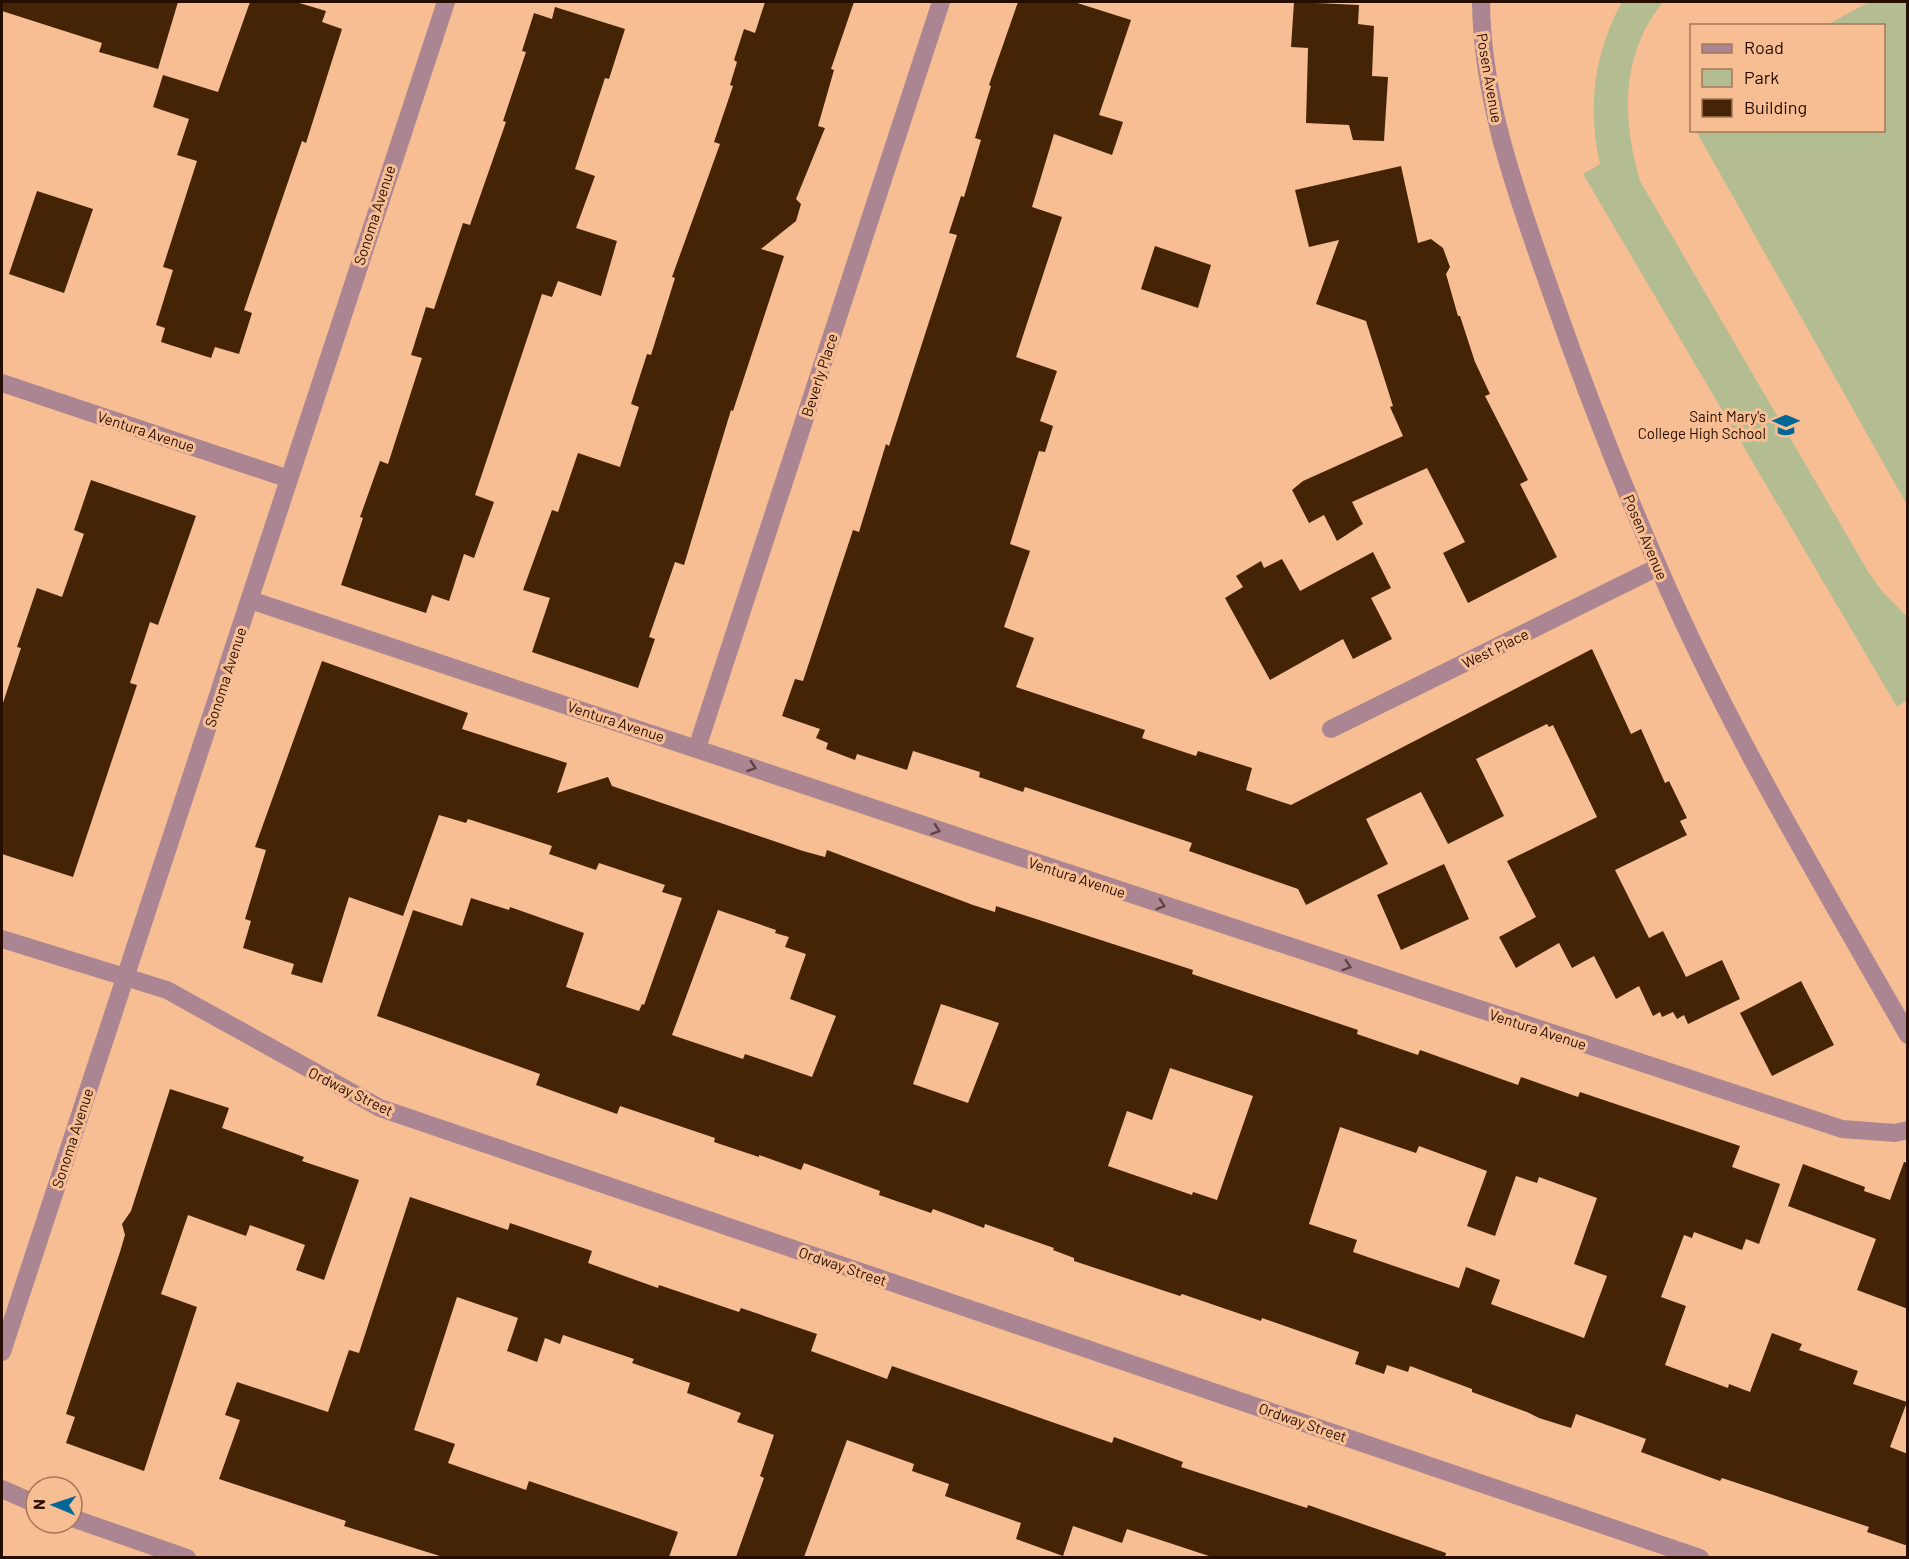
<svg xmlns="http://www.w3.org/2000/svg" width="1909" height="1559" font-family="Barlow,sans-serif">
	<style>
		.green { fill: #b3bd91 }
		.building { fill: #452406; fill-rule: evenodd }
		.lines { fill: none; stroke-linecap: round; stroke-linejoin: round }
		.street { stroke: #ab8692; stroke-width: 18 }
		.oneway { stroke: #624342 }
		.labels { text-anchor: middle; dominant-baseline: central; stroke-width: 6; stroke-linejoin: round; paint-order: stroke }
		.street-label { font-size: 15px; fill: #270d00; stroke: #f7be94 }
		.poi-label { font-size: 15px; fill: #270d00; stroke: #f7be94; text-anchor: end }
	</style>
	<rect width="100%" height="100%" fill="#f7be94"/>
	<g class="green">
		<path d="M 1622,2 L 1663,2 C 1620,55 1622,119 1640,181 L 1869,573 L 1881,590 L 1907,617 L 1907,700 L 1897,707 L 1583,174 L 1600,164 C 1587,108 1594,52 1622,2 Z"/>
		<path d="M 1869,2 L 1907,2 L 1907,505 L 1696,131 L 1884,130 L 1884,26 L 1827,25 Z"/>
	</g>
	<g class="building">
		<path d="M 2,2 L 178,2 L 158,69 L 99,52 L 102,43 L 2,11 Z"/>
		<path d="M 250,2 L 296,2 L 326,11 L 322,22 L 342,29 L 306,143 L 302,141 L 244,310 L 252,313 L 239,354 L 215,347 L 211,358 L 161,342 L 165,328 L 156,325 L 173,270 L 163,267 L 197,161 L 177,155 L 189,119 L 153,107 L 163,75 L 218,92 Z"/>
		<path d="M 765,2 L 854,2 L 831,69 L 834,70 L 818,126 L 825,128 L 796,199 L 801,204 L 796,221 L 761,249 L 784,256 L 733,411 L 731,410 L 684,565 L 675,562 L 649,637 L 655,639 L 638,688 L 532,652 L 550,598 L 523,590 L 552,510 L 558,512 L 578,453 L 620,467 L 639,407 L 631,404 L 647,354 L 651,355 L 675,278 L 672,277 L 720,144 L 714,142 L 733,86 L 730,85 L 737,62 L 734,60 L 744,29 L 755,33 Z"/>
		<path d="M 1018,2 L 1074,2 L 1131,20 L 1099,115 L 1123,122 L 1112,155 L 1054,134 L 1032,207 L 1062,217 L 1016,357 L 1057,371 L 1040,421 L 1053,426 L 1045,452 L 1039,451 L 1010,544 L 1030,551 L 1004,627 L 1034,638 L 1016,687 L 1145,730 L 1142,738 L 1196,756 L 1198,751 L 1252,768 L 1246,790 L 1291,805 L 1592,649 L 1631,734 L 1641,729 L 1665,783 L 1669,781 L 1687,818 L 1680,821 L 1687,835 L 1615,870 L 1649,938 L 1663,931 L 1686,977 L 1722,960 L 1740,999 L 1688,1024 L 1684,1015 L 1677,1019 L 1673,1012 L 1662,1017 L 1660,1012 L 1653,1016 L 1639,986 L 1616,999 L 1594,956 L 1572,968 L 1559,943 L 1516,968 L 1499,937 L 1536,917 L 1507,861 L 1597,817 L 1553,725 L 1549,727 L 1547,724 L 1476,759 L 1504,816 L 1448,844 L 1421,792 L 1366,819 L 1388,864 L 1306,905 L 1298,889 L 1189,851 L 1192,843 L 1025,787 L 1023,792 L 979,777 L 980,772 L 913,751 L 907,770 L 857,754 L 855,760 L 826,749 L 828,743 L 816,738 L 820,729 L 782,716 L 795,679 L 803,681 L 853,530 L 859,532 L 886,444 L 889,446 L 957,235 L 949,233 L 961,196 L 964,197 L 981,140 L 975,138 L 991,86 L 989,85 Z"/>
		<path d="M 1294,2 L 1359,5 L 1358,24 L 1374,26 L 1372,76 L 1388,77 L 1384,141 L 1353,140 L 1349,125 L 1306,123 L 1308,48 L 1291,47 Z"/>
		<path d="M 555,7 L 625,29 L 609,79 L 605,78 L 575,169 L 595,176 L 576,228 L 617,241 L 601,296 L 558,281 L 552,297 L 542,294 L 475,495 L 494,502 L 474,558 L 464,554 L 449,601 L 432,595 L 426,613 L 341,585 L 363,518 L 360,517 L 380,461 L 388,464 L 422,358 L 411,355 L 426,307 L 434,309 L 463,223 L 470,225 L 506,122 L 503,121 L 526,52 L 522,51 L 534,13 L 552,19 Z"/>
		<path d="M 1401,166 L 1418,243 L 1431,239 L 1443,248 L 1450,267 L 1446,274 L 1458,316 L 1460,316 L 1475,362 L 1490,394 L 1485,396 L 1528,480 L 1520,484 L 1557,557 L 1468,603 L 1443,553 L 1465,542 L 1427,468 L 1352,502 L 1363,524 L 1337,541 L 1324,515 L 1309,523 L 1292,490 L 1303,481 L 1403,436 L 1390,407 L 1393,406 L 1366,321 L 1316,304 L 1339,240 L 1309,247 L 1295,190 Z"/>
		<path d="M 37,191 L 93,209 L 64,293 L 9,274 Z"/>
		<path d="M 1155,246 L 1211,265 L 1198,308 L 1141,289 Z"/>
		<path d="M 91,480 L 196,516 L 158,625 L 150,622 L 130,683 L 137,685 L 73,877 L 2,854 L 2,706 L 21,648 L 17,647 L 37,588 L 62,597 L 84,534 L 74,530 Z"/>
		<path d="M 1373,552 L 1391,588 L 1371,598 L 1392,639 L 1353,659 L 1343,639 L 1270,680 L 1225,598 L 1243,587 L 1236,576 L 1261,561 L 1264,568 L 1282,559 L 1300,591 Z"/>
		<path d="M 322,661 L 468,713 L 462,729 L 567,763 L 557,793 L 608,777 L 612,786 L 803,851 L 825,857 L 827,850 L 973,905 L 995,912 L 996,906 L 1193,970 L 1192,974 L 1358,1030 L 1357,1034 L 1418,1055 L 1420,1050 L 1518,1085 L 1521,1077 L 1578,1097 L 1580,1092 L 1740,1146 L 1732,1167 L 1780,1184 L 1759,1244 L 1746,1239 L 1742,1250 L 1694,1232 L 1692,1238 L 1684,1235 L 1661,1297 L 1686,1306 L 1665,1365 L 1728,1388 L 1729,1384 L 1750,1392 L 1772,1333 L 1802,1344 L 1799,1350 L 1858,1371 L 1853,1384 L 1907,1402 L 1890,1447 L 1908,1454 L 1908,1546 L 1867,1532 L 1869,1527 L 1722,1478 L 1720,1481 L 1641,1452 L 1646,1439 L 1576,1414 L 1571,1428 L 1539,1418 L 1527,1412 L 1472,1392 L 1472,1389 L 1410,1366 L 1408,1372 L 1387,1365 L 1384,1374 L 1355,1364 L 1359,1352 L 1262,1318 L 1261,1321 L 1182,1294 L 1180,1296 L 1074,1261 L 1074,1258 L 1053,1250 L 1054,1248 L 985,1224 L 984,1228 L 933,1209 L 931,1213 L 879,1195 L 880,1191 L 804,1163 L 801,1170 L 759,1155 L 759,1157 L 714,1142 L 715,1138 L 620,1106 L 617,1114 L 536,1085 L 540,1074 L 377,1016 L 413,910 L 462,926 L 471,898 L 509,910 L 510,907 L 584,933 L 566,987 L 639,1011 L 642,1004 L 644,1005 L 682,898 L 662,892 L 665,885 L 599,863 L 596,870 L 549,854 L 552,846 L 468,819 L 466,823 L 439,815 L 403,916 L 349,897 L 322,983 L 291,974 L 294,964 L 243,948 L 251,921 L 245,919 L 266,850 L 255,847 ZM 718,910 L 776,930 L 775,933 L 789,937 L 785,947 L 806,954 L 790,999 L 836,1016 L 812,1077 L 745,1054 L 743,1059 L 672,1035 ZM 941,1004 L 999,1023 L 968,1103 L 913,1084 ZM 1170,1068 L 1253,1096 L 1217,1200 L 1193,1192 L 1192,1195 L 1108,1166 L 1127,1111 L 1152,1120 ZM 1340,1127 L 1416,1153 L 1419,1146 L 1487,1171 L 1467,1226 L 1495,1236 L 1516,1176 L 1537,1183 L 1539,1177 L 1597,1198 L 1574,1264 L 1607,1276 L 1584,1338 L 1491,1304 L 1500,1280 L 1466,1267 L 1459,1288 L 1353,1252 L 1357,1240 L 1309,1224 Z"/>
		<path d="M 1444,864 L 1469,919 L 1401,950 L 1377,895 Z"/>
		<path d="M 1801,981 L 1834,1045 L 1772,1076 L 1740,1013 Z"/>
		<path d="M 170,1089 L 229,1108 L 222,1128 L 304,1157 L 302,1161 L 359,1180 L 324,1280 L 296,1270 L 305,1245 L 250,1225 L 246,1236 L 188,1215 L 161,1294 L 197,1307 L 144,1471 L 66,1443 L 75,1417 L 66,1414 L 120,1252 L 125,1235 L 122,1224 L 131,1211 Z"/>
		<path d="M 1904,1162 L 1908,1163 L 1908,1309 L 1857,1290 L 1876,1239 L 1788,1206 L 1803,1164 L 1865,1187 L 1864,1191 L 1890,1200 Z"/>
		<path d="M 410,1197 L 508,1230 L 510,1223 L 592,1251 L 588,1263 L 658,1288 L 659,1285 L 739,1312 L 741,1308 L 817,1334 L 811,1351 L 887,1379 L 892,1366 L 1112,1443 L 1114,1437 L 1183,1462 L 1181,1467 L 1307,1508 L 1308,1505 L 1446,1553 L 1445,1557 L 1212,1557 L 1127,1529 L 1122,1543 L 1073,1526 L 1063,1556 L 1016,1539 L 1021,1523 L 945,1496 L 949,1484 L 912,1471 L 914,1464 L 847,1440 L 804,1557 L 736,1557 L 764,1478 L 760,1476 L 774,1435 L 737,1422 L 741,1413 L 687,1393 L 690,1383 L 632,1363 L 634,1359 L 563,1335 L 560,1344 L 545,1338 L 537,1362 L 507,1351 L 518,1318 L 457,1297 L 414,1430 L 455,1444 L 448,1463 L 526,1490 L 529,1481 L 678,1532 L 669,1557 L 443,1557 L 344,1526 L 346,1521 L 219,1479 L 240,1420 L 225,1415 L 237,1382 L 328,1412 L 349,1350 L 359,1353 Z"/>
	</g>
	<g class="lines">
		<g class="street">
			<path d="M 1481,2 C 1482,102 1518,198 1551,292 C 1583,384 1619,476 1658,566 C 1728,728 1820,881 1908,1035"/>
			<path d="M 2,383 L 289,479"/>
			<path d="M 250,600 C 780,778 1311,954 1842,1129 L 1895,1133 L 1908,1130"/>
			<path d="M 1331,729 L 1658,567"/>
			<path d="M 697,748 L 941,2"/>
			<path d="M 2,939 L 167,990 L 380,1108 L 1700,1558"/>
			<path d="M 2,1352 L 446,2"/>
			<path d="M 2,1489 L 36,1504"/>
			<path d="M 72,1518 L 187,1558"/>
		</g>
	</g>
	<defs><path id="oneway-chevron" d="M-2-3.5L2.5 0L-2 3.5" fill="none" stroke-width="1.6" stroke-linecap="round" stroke-linejoin="round" transform="scale(1.5)"/></defs>
	<g class="oneway">
		<use href="#oneway-chevron" transform="translate(752 767) rotate(19)"/>
		<use href="#oneway-chevron" transform="translate(936 830) rotate(19)"/>
		<use href="#oneway-chevron" transform="translate(1161 905) rotate(18)"/>
		<use href="#oneway-chevron" transform="translate(1347 966) rotate(18)"/>
	</g>
	<defs>
		<g id="school-bare" transform="scale(2.07)"><path d="M0-5L7-2L0 1L-7-2ZM-4 1L0 2.5L4 1V4Q0 6-4 4Z" fill="#006796" stroke="#f7be94" stroke-width="2.5" paint-order="stroke"/></g>
	</defs>
	<g fill-rule="evenodd">
		<use href="#school-bare" x="1786" y="425"/>
	</g>
	<g class="labels">
		<g class="street-label">
			<text transform="translate(1490 78) rotate(80)">Posen Avenue</text>
			<text transform="translate(374 215) rotate(-72)">Sonoma Avenue</text>
			<text transform="translate(819 375) rotate(-72)">Beverly Place</text>
			<text transform="translate(146 431) rotate(18)">Ventura Avenue</text>
			<text transform="translate(1646 537) rotate(67)">Posen Avenue</text>
			<text transform="translate(1495 648) rotate(-26)">West Place</text>
			<text transform="translate(225 677) rotate(-72)">Sonoma Avenue</text>
			<text transform="translate(616 721) rotate(18)">Ventura Avenue</text>
			<text transform="translate(1077 877) rotate(18)">Ventura Avenue</text>
			<text transform="translate(1538 1029) rotate(18)">Ventura Avenue</text>
			<text transform="translate(351 1091) rotate(26)">Ordway Street</text>
			<text transform="translate(72 1138) rotate(-72)">Sonoma Avenue</text>
			<text transform="translate(843 1266) rotate(19)">Ordway Street</text>
			<text transform="translate(1303 1422) rotate(19)">Ordway Street</text>
		</g>
		<g class="poi-label">
			<text x="1766" y="416">Saint Mary's<tspan x="1766" dy="17">College High School</tspan></text>
		</g>
	</g>
	<rect width="1909" height="1559" fill="none" stroke="#270d00" stroke-width="6"/>
	<rect x="1690" y="24" width="195" height="108" fill="#f7be94" stroke="#a47759" stroke-width="1.5"/>
	<rect x="1702" y="44" width="30" height="9" fill="#ab8692" stroke="#a47759" stroke-width="1.5"/>
	<text x="1744" y="54" font-size="18" fill="#270d00">Road</text>
	<rect x="1702" y="69" width="30" height="18" fill="#b3bd91" stroke="#a47759" stroke-width="1.5"/>
	<text x="1744" y="84" font-size="18" fill="#270d00">Park</text>
	<rect x="1702" y="99" width="30" height="18" fill="#452406" stroke="#a47759" stroke-width="1.5"/>
	<text x="1744" y="114" font-size="18" fill="#270d00">Building</text>
	<g transform="translate(54 1505) rotate(272)"><circle r="28" fill="#f7be94" stroke="#a47759" stroke-width="1.5"/>
	<path d="M0-4.5L10 22L0 15L-10 22Z" fill="#006796"/>
	<text y="-9" font-size="16" font-weight="bold" text-anchor="middle" fill="#270d00">N</text>
	</g>
</svg>
